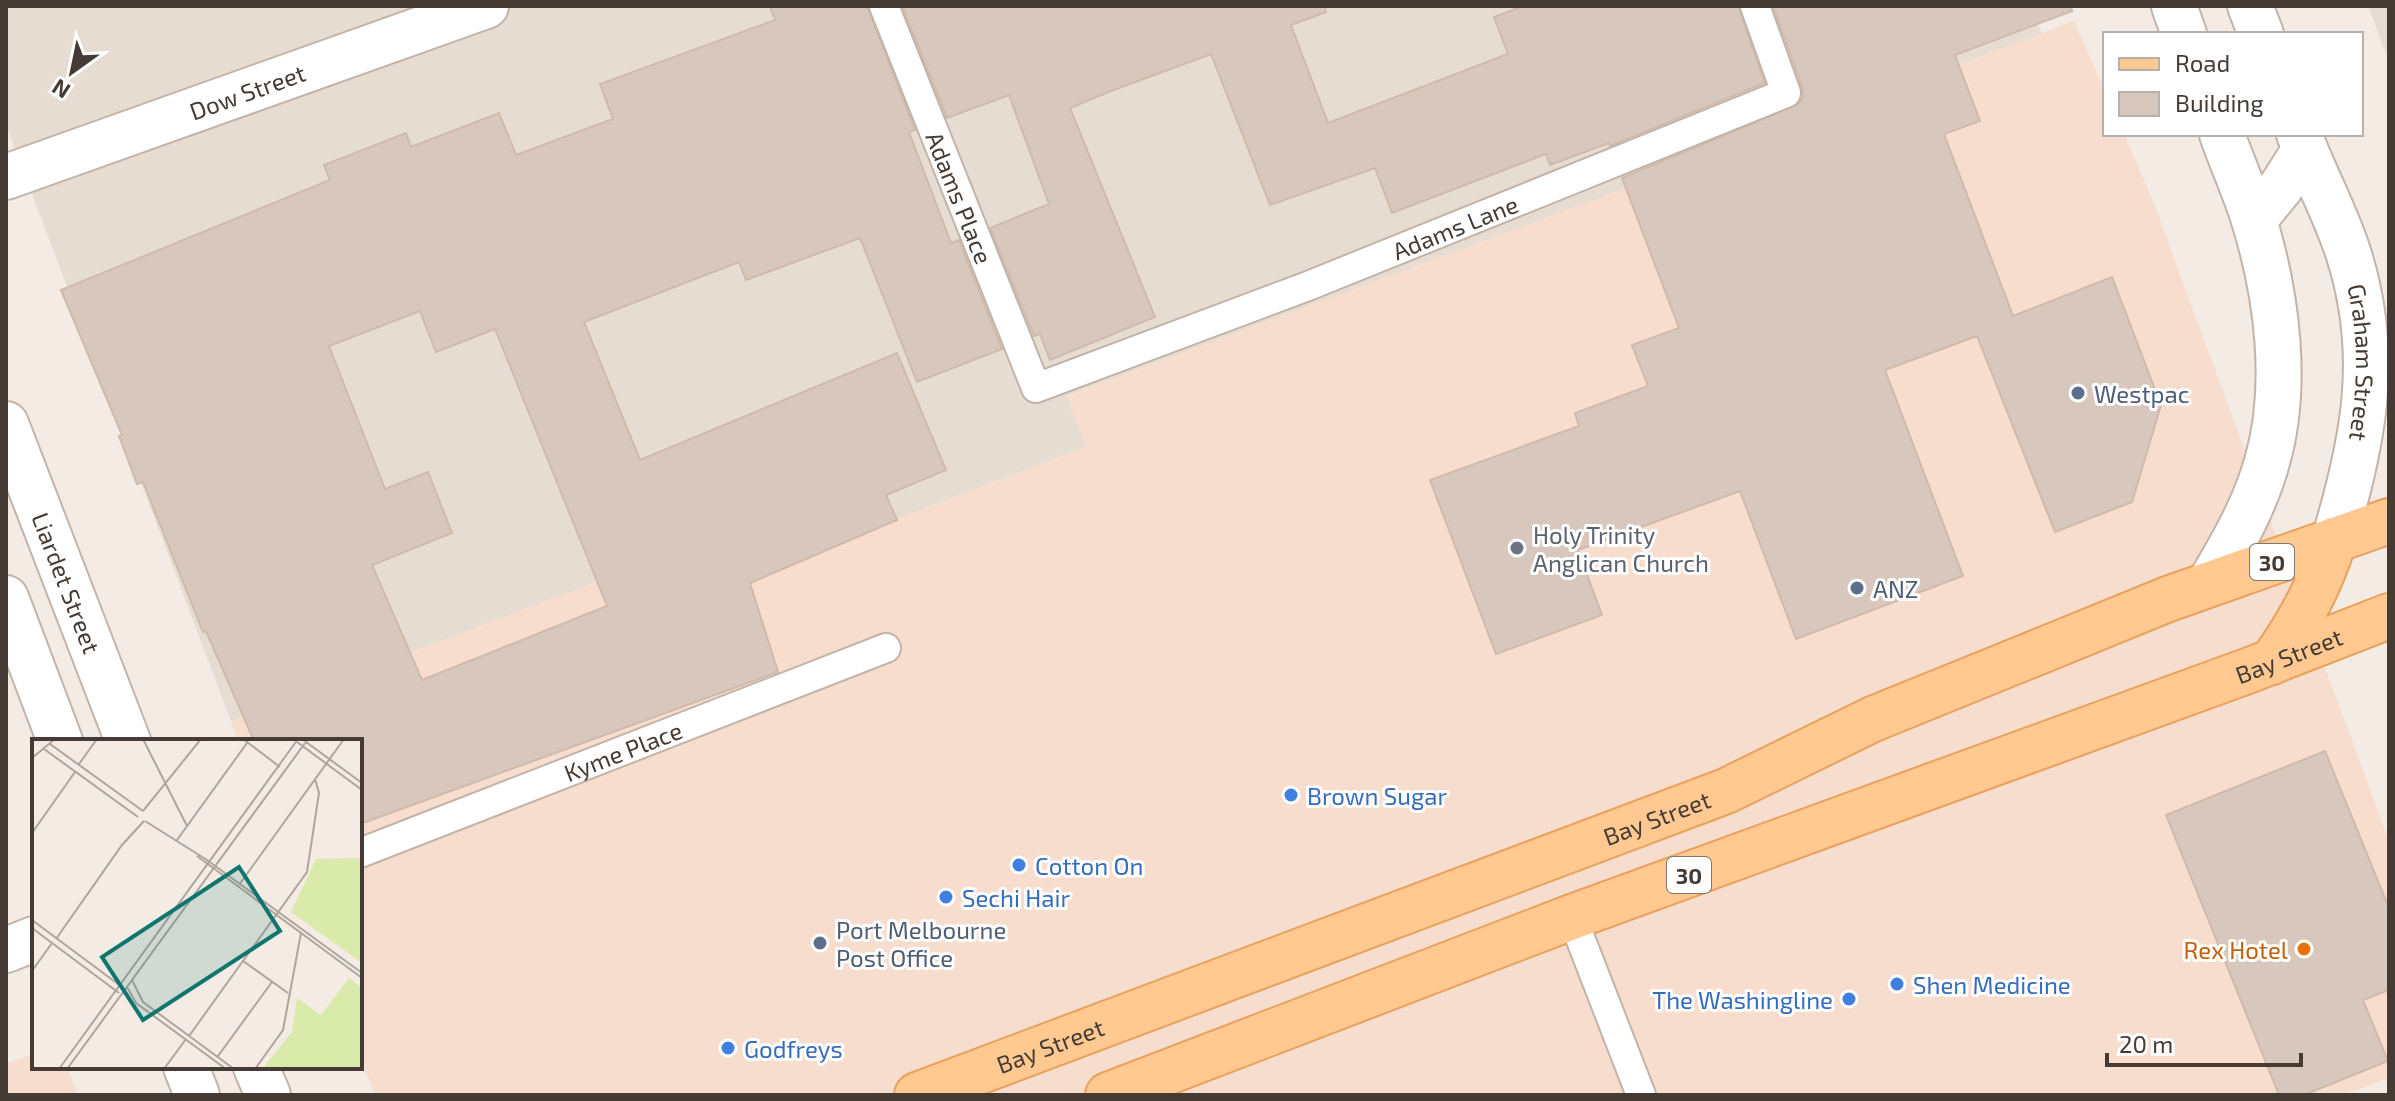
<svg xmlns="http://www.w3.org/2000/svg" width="2395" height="1101" font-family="'Exo 2',sans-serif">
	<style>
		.residential { fill: #e7dcd2 }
		.commercial { fill: #f6ddcd }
		.building { fill: #d8c7bc; stroke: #d0baac; stroke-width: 2; fill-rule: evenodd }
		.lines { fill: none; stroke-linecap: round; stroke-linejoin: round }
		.service-casing { stroke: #c2b4a9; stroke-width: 32 }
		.minor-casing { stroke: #c2b4a9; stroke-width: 48 }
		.primary-casing { stroke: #e9a15c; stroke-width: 48 }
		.service { stroke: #fff; stroke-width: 28 }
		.minor { stroke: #fff; stroke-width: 44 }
		.primary { stroke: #ffc991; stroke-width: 44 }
		.service-dot { fill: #5c6f8a; stroke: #fff; stroke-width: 3 }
		.worship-dot { fill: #6b7280; stroke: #fff; stroke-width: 3 }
		.shop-dot { fill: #3f7fe0; stroke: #fff; stroke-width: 3 }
		.food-dot { fill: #e8710a; stroke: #fff; stroke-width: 3 }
		.labels { text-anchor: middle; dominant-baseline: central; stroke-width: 6; stroke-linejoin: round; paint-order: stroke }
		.shield { fill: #fff; stroke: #7d7671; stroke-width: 2 }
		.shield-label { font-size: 22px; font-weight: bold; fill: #453b34 }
		.street-label { font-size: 24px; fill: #453b34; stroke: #fff }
		.service-label { font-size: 24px; fill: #4e5e75; stroke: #fff; text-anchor: start }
		.worship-label { font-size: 24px; fill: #5b616d; stroke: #fff; text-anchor: start }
		.shop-label { font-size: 24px; fill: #366cbe; stroke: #fff; text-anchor: start }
		.food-label { font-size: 24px; fill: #c56008; stroke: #fff; text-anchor: end }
		.inset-road { fill: none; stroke: #ada59e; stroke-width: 2 }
		.view { fill: #0f766e; fill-opacity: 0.15; stroke: #0f766e; stroke-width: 4 }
		.inset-edge { fill: none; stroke: #453b34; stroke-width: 4 }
	</style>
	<rect width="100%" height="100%" fill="#f3ebe4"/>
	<g class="residential">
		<path d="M 6,6 L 2031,6 L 2042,34 L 1067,396 L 1086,447 L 804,554 L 779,513 L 231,721 L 6,125 Z"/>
		<path d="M 2368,6 L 2389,6 L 2389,62 Z"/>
	</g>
	<g class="commercial">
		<path d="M 2074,21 L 2105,91 L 2105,134 L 2124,134 L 2152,199 L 2389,841 L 2389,1078 L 2343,1095 L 375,1095 L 360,1056 L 360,741 L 238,741 L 231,721 L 779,512 L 804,554 L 1086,447 L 1067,396 Z"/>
		<path d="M 34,1053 L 34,1067 L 67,1067 L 78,1095 L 6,1095 L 6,1064 Z"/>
	</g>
	<g class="building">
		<path d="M 770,6 L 867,6 L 915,130 L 909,132 L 951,243 L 959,240 L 1002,349 L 917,382 L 860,238 L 746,280 L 739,262 L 584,322 L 640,460 L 897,353 L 946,470 L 886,495 L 897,520 L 750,583 L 778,672 L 360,824 L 360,741 L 254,741 L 206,631 L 203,632 L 143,482 L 137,484 L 119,436 L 122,435 L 61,290 L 330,180 L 324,165 L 406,133 L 411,147 L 499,113 L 516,155 L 613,119 L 600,84 L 775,20 ZM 420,311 L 436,352 L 495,329 L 607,606 L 422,680 L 372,565 L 452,533 L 428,472 L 385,489 L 329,346 Z"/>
		<path d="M 902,6 L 1325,6 L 1326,12 L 1291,25 L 1328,123 L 1508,54 L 1494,17 L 1523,6 L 1738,6 L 1765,83 L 1610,146 L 1609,143 L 1550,165 L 1546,154 L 1392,213 L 1375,168 L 1270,205 L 1211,54 L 1111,91 L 1070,108 L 1155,317 L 1050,360 L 1040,334 L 1034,336 L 990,228 L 1049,204 L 1009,95 L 947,118 Z"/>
		<path d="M 1773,6 L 2071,6 L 2072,11 L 1955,55 L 1980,121 L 1944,134 L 2013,316 L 2112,277 L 2161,405 L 2132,502 L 2055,532 L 1977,336 L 1885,370 L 1963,576 L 1796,639 L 1740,491 L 1578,550 L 1602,615 L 1496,654 L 1430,480 L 1579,426 L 1575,413 L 1648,386 L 1632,345 L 1679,328 L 1622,178 L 1799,104 L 1803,97 L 1802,87 Z"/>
		<path d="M 2325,751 L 2389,908 L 2389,990 L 2363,1000 L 2388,1061 L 2304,1095 L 2279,1095 L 2166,815 Z"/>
	</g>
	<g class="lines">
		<g class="service-casing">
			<g id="service">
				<path id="s1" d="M 884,6 L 1036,388 L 1308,286 L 1786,93 L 1755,6"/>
				<path id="s2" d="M 360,853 L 886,648"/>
				<path d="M 1572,917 L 1641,1095"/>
			</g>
		</g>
		<g class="minor-casing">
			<g id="minor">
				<path d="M 2174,6 L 2184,34"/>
				<path d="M 2250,6 L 2261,34"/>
				<path id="s3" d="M 2299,134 C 2314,174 2335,212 2348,252 C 2381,354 2364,440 2334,540"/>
				<path id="s4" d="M 6,177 L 486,6"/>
				<path d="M 2254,220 L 2281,187 L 2305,149"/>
				<path id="s5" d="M 6,424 L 128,741"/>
				<path d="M 2209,584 C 2232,545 2255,506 2267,462 C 2289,386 2277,295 2254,220 C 2245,191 2232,163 2222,134"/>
				<path d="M 6,598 L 60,741"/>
				<path d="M 6,950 L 34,939"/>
				<path d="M 186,1067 L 197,1095"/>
				<path d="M 256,1067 L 268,1095"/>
			</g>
		</g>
		<g class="primary-casing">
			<g id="primary">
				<path d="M 2272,662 C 2299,624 2321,584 2334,540"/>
				<path id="s6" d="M 917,1095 L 1726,791 L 1873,719 L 2048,648 L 2168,599 L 2389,521"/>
				<path id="s7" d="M 1108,1095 L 1572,917 L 2250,670 L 2389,616"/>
			</g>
		</g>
		<use href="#service" class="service"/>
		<use href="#minor" class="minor"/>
		<use href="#primary" class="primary"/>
	</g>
	<g class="service-dot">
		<circle cx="2078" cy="393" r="8"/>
		<circle cx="1857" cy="588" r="8"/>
		<circle cx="820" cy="943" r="8"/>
	</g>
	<circle class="worship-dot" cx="1517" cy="548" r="8"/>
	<g class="shop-dot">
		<circle cx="1291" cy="795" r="8"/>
		<circle cx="1019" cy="865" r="8"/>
		<circle cx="946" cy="897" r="8"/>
		<circle cx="1897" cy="984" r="8"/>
		<circle cx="1849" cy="999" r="8"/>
		<circle cx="728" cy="1048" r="8"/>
	</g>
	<circle class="food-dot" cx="2304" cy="949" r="8"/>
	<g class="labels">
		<g class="shield">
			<rect x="2250" y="544" width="44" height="36" rx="6"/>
			<rect x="1667" y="857" width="44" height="36" rx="6"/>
		</g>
		<g class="shield-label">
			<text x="2272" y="562">30</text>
			<text x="1689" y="875">30</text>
		</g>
		<g class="street-label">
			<text stroke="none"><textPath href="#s4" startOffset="256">Dow Street</textPath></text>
			<text stroke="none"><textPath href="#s1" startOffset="206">Adams Place</textPath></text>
			<text stroke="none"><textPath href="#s1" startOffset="860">Adams Lane</textPath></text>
			<text stroke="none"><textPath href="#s3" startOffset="240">Graham Street</textPath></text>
			<text stroke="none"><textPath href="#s5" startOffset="170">Liardet Street</textPath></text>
			<text stroke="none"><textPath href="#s7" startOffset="1260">Bay Street</textPath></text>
			<text stroke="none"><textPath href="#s2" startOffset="282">Kyme Place</textPath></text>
			<text stroke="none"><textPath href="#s6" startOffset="790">Bay Street</textPath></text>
			<text stroke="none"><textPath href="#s6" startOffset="142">Bay Street</textPath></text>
		</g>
		<g class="service-label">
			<text x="2094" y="393">Westpac</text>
			<text x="1873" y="588">ANZ</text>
			<text x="836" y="929">Port Melbourne<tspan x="836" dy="28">Post Office</tspan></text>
		</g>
		<g class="worship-label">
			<text x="1533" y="534">Holy Trinity<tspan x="1533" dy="28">Anglican Church</tspan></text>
		</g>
		<g class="shop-label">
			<text x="1307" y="795">Brown Sugar</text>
			<text x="1035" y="865">Cotton On</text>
			<text x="962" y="897">Sechi Hair</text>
			<text x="1913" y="984">Shen Medicine</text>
			<text x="1833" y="999" text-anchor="end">The Washingline</text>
			<text x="744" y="1048">Godfreys</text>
		</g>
		<g class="food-label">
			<text x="2288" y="949">Rex Hotel</text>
		</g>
	</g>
	<g transform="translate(32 739)">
		<rect width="330" height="330" fill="#f3ebe4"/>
		<path d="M 330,119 L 330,224 L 259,173 L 284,120 ZM 317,239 L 330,249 L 330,330 L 230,330 L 260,293 L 265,259 L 289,276 Z" fill="#daeaaa"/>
		<path class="inset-road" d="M 111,0 L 155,87M 211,0 L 248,28M 261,0 L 330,51M 270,0 L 330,44M 18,5 L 111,72M 12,10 L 106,78M 0,19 L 23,0M 47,25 L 65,0M 111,72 L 169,0M 113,82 L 175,121 L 330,234M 0,94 L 43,33M 145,101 L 215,4M 165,117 L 330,239M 207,146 L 312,0M 0,181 L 90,248M 0,189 L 87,254M 24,200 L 90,106 L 112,82M 211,222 L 256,254M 0,232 L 20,204M 100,241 L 111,263 L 202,330M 95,248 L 104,264 L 194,330M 157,297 L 275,133 L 287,54 L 283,40M 186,317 L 240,243M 27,330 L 266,0M 35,330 L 276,0M 132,330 L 154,300M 223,330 L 251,291 L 269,194"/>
		<path class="view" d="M 207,128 L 248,192 L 111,281 L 70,218 Z"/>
		<rect width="330" height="330" class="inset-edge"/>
	</g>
	<rect width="2395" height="1101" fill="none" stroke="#453b34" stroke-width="16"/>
	<rect x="2103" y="32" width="260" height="104" fill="#ffffff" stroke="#b5b1ae" stroke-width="2"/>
	<rect x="2119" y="58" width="40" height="12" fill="#ffc991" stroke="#b5b1ae" stroke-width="2"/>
	<text x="2175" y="72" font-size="24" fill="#453b34">Road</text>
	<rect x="2119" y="92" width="40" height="24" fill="#d8c7bc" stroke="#b5b1ae" stroke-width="2"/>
	<text x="2175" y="112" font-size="24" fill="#453b34">Building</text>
	<g transform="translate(72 72) rotate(213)" stroke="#ffffff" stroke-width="6" paint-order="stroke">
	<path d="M0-6L14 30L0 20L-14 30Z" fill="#453b34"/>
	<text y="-12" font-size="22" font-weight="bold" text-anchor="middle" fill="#453b34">N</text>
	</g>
	<path d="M2107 1053v12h194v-12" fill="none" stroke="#453b34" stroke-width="4"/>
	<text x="2119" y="1053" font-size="24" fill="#453b34" stroke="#ffffff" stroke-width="6" paint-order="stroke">20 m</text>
</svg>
